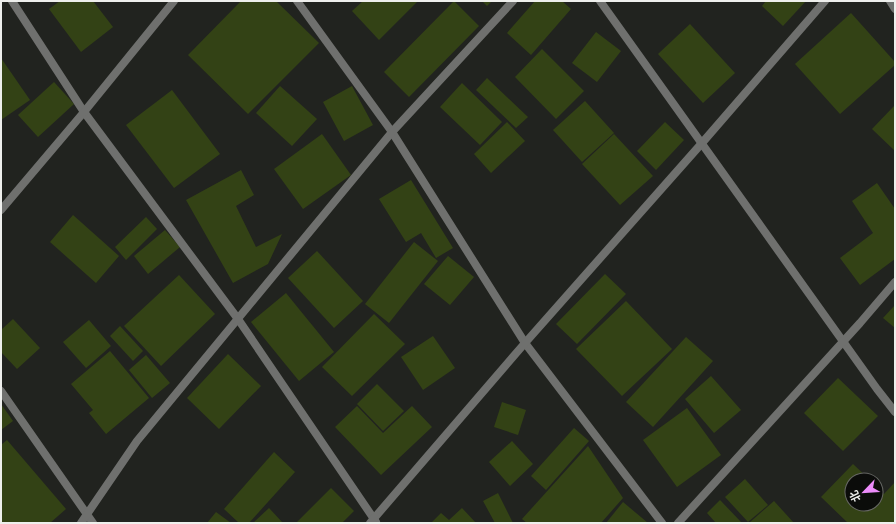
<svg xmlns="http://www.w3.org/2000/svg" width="896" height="524" font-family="Lato,'Noto Sans SC',sans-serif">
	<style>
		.building { fill: #334215 }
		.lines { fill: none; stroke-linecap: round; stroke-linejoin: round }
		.minor { stroke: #6f706e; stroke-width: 8 }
	</style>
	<rect width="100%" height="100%" fill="#21231f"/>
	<g class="building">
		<path d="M 60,1 L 93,1 L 113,27 L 81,52 L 49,9 Z"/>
		<path d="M 241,1 L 276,1 L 319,43 L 248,114 L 188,55 Z"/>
		<path d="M 363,1 L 418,1 L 379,40 L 352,11 Z"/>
		<path d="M 454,1 L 479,26 L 409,97 L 384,72 Z"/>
		<path d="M 482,1 L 492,1 L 487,6 Z"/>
		<path d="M 535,1 L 562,1 L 571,9 L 531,55 L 507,33 Z"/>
		<path d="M 766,1 L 806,1 L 783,26 L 762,6 Z"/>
		<path d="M 851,13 L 895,62 L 895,65 L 840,114 L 795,64 Z"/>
		<path d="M 690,24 L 735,73 L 703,103 L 658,54 Z"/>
		<path d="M 596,32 L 621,51 L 597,82 L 572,63 Z"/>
		<path d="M 542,49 L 584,91 L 556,119 L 515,77 Z"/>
		<path d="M 1,58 L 30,100 L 1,120 Z"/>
		<path d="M 487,78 L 528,117 L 516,128 L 476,90 Z"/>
		<path d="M 54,82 L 74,104 L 38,137 L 18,115 Z"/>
		<path d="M 462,83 L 502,122 L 480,145 L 440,107 Z"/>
		<path d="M 280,86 L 317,119 L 292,146 L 256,113 Z"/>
		<path d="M 352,86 L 373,125 L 344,141 L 323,102 Z"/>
		<path d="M 172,90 L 220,154 L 174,188 L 126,125 Z"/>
		<path d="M 585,101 L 614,133 L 582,162 L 553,130 Z"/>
		<path d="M 895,105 L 895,151 L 872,129 Z"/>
		<path d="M 507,122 L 525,141 L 491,173 L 474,154 Z"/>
		<path d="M 665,122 L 684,140 L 656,170 L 637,151 Z"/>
		<path d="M 322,134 L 351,175 L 303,209 L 274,169 Z"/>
		<path d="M 614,134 L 653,176 L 620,205 L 582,164 Z"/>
		<path d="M 241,170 L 254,195 L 236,206 L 256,247 L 282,234 L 268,264 L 233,283 L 186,200 Z"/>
		<path d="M 411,180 L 453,248 L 436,258 L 421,233 L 406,242 L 379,199 Z"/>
		<path d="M 877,183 L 895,209 L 895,259 L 860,285 L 840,258 L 873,233 L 852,201 Z"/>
		<path d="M 73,215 L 119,256 L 96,283 L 50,242 Z"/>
		<path d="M 146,217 L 157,229 L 126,260 L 115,247 Z"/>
		<path d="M 165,230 L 180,247 L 148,274 L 134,256 Z"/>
		<path d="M 414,242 L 438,261 L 389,323 L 365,304 Z"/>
		<path d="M 317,251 L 363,301 L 334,328 L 288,278 Z"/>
		<path d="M 448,256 L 474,277 L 450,305 L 424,284 Z"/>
		<path d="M 605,274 L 626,294 L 577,344 L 556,324 Z"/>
		<path d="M 179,275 L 215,314 L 161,366 L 124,326 Z"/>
		<path d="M 286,293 L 334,352 L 299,381 L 251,322 Z"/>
		<path d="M 626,301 L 672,349 L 622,396 L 576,349 Z"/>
		<path d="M 895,305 L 895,328 L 883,318 Z"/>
		<path d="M 374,314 L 405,344 L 352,396 L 322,367 Z"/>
		<path d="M 13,319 L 40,348 L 17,369 L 1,352 L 1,330 Z"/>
		<path d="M 89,320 L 111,346 L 86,368 L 63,342 Z"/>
		<path d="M 120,326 L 143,351 L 133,361 L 110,336 Z"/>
		<path d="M 433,336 L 455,368 L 423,390 L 401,357 Z"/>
		<path d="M 686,337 L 713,361 L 653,427 L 626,402 Z"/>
		<path d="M 110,351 L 149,398 L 106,434 L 89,413 L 93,410 L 71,384 Z"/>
		<path d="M 228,354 L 261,386 L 219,429 L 187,398 Z"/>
		<path d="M 146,355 L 170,383 L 152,398 L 129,370 Z"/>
		<path d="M 711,376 L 741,410 L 714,433 L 685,399 Z"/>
		<path d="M 838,378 L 878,416 L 843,451 L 804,413 Z"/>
		<path d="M 377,384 L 404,411 L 383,431 L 357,404 Z"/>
		<path d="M 502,402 L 526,410 L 518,435 L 494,427 Z"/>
		<path d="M 1,404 L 13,421 L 1,430 Z"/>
		<path d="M 357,406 L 383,433 L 412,406 L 432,427 L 381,475 L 335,427 Z"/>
		<path d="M 687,408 L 721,455 L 677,487 L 643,440 Z"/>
		<path d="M 574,428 L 589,441 L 546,490 L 531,476 Z"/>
		<path d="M 7,440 L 66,509 L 50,523 L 1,523 L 1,445 Z"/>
		<path d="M 512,441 L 533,464 L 510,486 L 489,462 Z"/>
		<path d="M 588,446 L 623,498 L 601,523 L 527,523 L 522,519 Z"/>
		<path d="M 274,452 L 295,472 L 249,523 L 239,523 L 224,509 Z"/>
		<path d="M 853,464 L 870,480 L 852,480 L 852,504 L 876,504 L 876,486 L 884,494 L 895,482 L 895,523 L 848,523 L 821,497 Z"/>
		<path d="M 745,479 L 768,505 L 748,522 L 725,497 Z"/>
		<path d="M 331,488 L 354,511 L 342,523 L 296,523 Z"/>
		<path d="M 498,493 L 513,523 L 495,523 L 483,501 Z"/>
		<path d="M 720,500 L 742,523 L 716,523 L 707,513 Z"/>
		<path d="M 774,501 L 794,523 L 749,523 Z"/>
		<path d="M 623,502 L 648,523 L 606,523 Z"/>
		<path d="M 269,508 L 283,523 L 253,523 Z"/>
		<path d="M 462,508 L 476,523 L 431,523 L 441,513 L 449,520 Z"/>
		<path d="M 216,512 L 231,523 L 207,523 Z"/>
	</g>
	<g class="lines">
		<g class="minor">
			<path d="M 12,1 L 84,112 L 238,319 L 376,522"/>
			<path d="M 297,1 L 392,132 L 525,343 L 662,523"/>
			<path d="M 600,1 L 877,389 L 895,412"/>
			<path d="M 890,1 L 895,9"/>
			<path d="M 1,210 L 84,112 L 174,1"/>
			<path d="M 1,391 L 93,523"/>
			<path d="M 81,523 L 137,441 L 392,132 L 513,1"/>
			<path d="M 370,523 L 525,343 L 702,143 L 825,1"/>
			<path d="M 678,523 L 860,323 L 895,282"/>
		</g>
	</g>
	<rect width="896" height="524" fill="none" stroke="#eeefec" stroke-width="4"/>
	<g transform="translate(864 492) rotate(245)"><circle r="19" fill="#0b0c0a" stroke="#666764"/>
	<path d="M0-3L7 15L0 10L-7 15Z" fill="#ec8cfa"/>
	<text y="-6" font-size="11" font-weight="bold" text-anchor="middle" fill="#eeefec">北</text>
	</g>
</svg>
